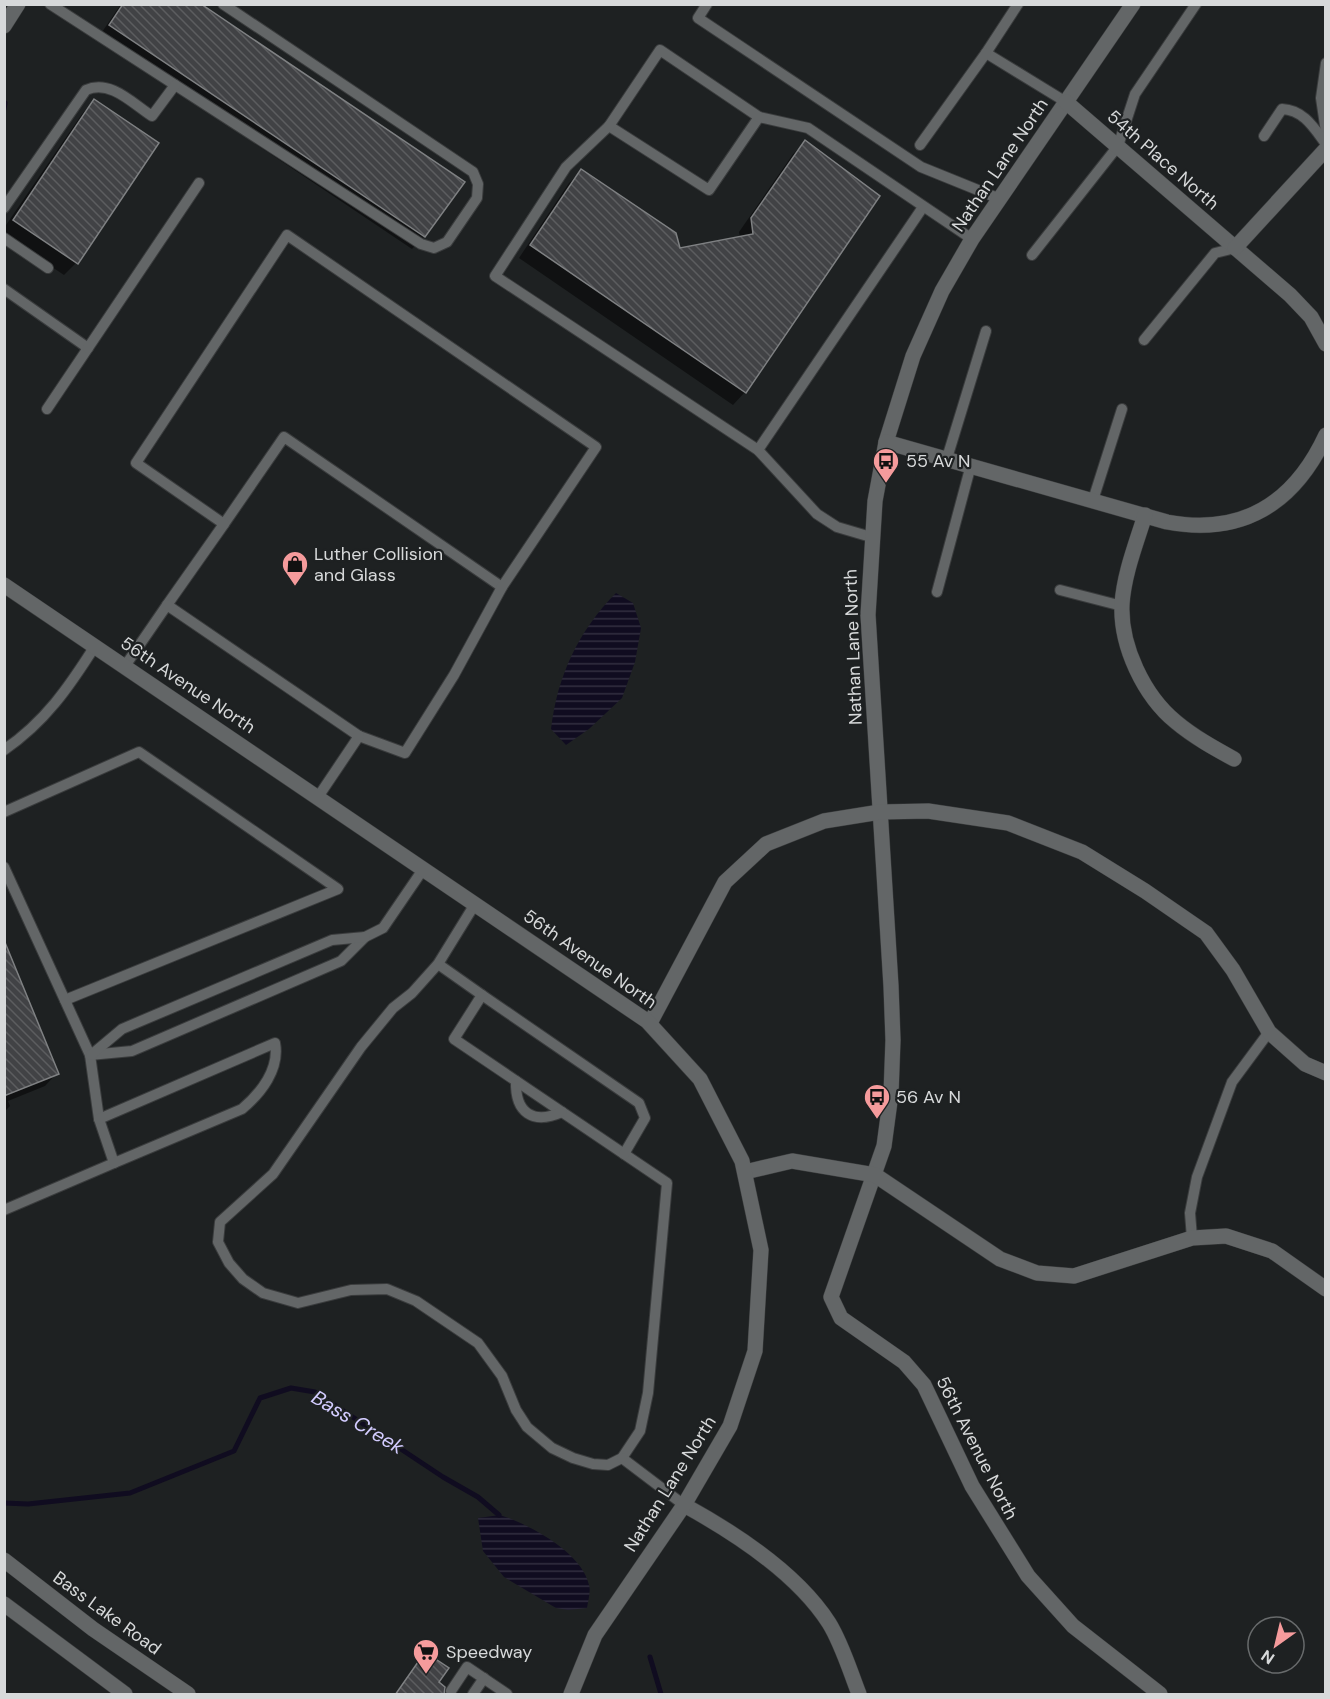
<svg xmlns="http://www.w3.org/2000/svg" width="1330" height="1699" font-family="'DM Sans',sans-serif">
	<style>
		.water { fill: url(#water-rules) }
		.shadow { fill: #0007 }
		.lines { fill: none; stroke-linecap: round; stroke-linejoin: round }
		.stream { stroke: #100c20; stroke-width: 5 }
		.building { fill: url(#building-back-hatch); stroke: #7f8183; stroke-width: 1.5 }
		.lane-casing { stroke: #3a3c3d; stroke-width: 12 }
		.street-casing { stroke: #3a3c3d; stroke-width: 16 }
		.secondary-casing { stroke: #3a3c3d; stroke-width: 16 }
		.lane { stroke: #636667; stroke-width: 10 }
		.street { stroke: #636667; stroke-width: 15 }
		.secondary { stroke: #636667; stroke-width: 15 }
		.labels { text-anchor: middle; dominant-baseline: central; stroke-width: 4.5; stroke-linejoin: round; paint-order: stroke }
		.street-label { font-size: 18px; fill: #d7d9da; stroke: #1e2122 }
		.poi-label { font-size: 18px; fill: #d7d9da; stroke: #1e2122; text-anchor: start }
		.water-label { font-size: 20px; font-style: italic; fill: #d3ccff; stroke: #1e2122 }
	</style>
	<defs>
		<pattern id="water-rules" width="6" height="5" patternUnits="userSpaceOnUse" patternTransform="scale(1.5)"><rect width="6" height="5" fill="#100c20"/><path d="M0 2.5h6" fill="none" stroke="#322f40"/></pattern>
		<pattern id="building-back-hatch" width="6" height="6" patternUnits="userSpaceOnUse" patternTransform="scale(1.5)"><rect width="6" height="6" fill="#414245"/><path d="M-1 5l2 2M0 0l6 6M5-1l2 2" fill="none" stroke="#5c5d5f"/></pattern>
	</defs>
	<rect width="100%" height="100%" fill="#1e2122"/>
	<g class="water">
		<path d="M 616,593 L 633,603 L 641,628 L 635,662 L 622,698 L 589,729 L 566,745 L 551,729 C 557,676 579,630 616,593 Z"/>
		<path d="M 500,1515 C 528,1524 582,1552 589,1585 C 591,1591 588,1601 587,1608 L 568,1610 L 556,1608 L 504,1577 L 483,1551 L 478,1518 Z"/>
	</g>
	<g class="shadow">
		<path d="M 121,4 L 198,4 L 463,182 L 424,236 L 412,249 L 98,38 Z"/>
		<path d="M 94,101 L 76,263 L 64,275 L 4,235 L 4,228 L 82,114 Z"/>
		<path d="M 805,142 L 878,197 L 745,392 L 733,405 L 519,258 L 569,183 L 581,171 L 679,249 L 740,238 L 739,232 L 793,154 Z"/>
		<path d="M 4,943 L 57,1073 L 45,1086 L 8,1101 L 10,1106 L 4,1112 Z"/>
		<path d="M 425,1654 L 437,1683 L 444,1687 L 445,1694 L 395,1694 Z"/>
	</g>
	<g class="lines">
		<g class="stream">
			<path d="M 4,109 L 5,103"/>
			<path d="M 4,1503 L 28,1504 L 130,1493 L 234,1451 L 260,1398 L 291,1388 L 315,1392 L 443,1477 L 478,1497 L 499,1515"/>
			<path d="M 650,1657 L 661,1694"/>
		</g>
	</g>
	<g class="building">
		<path d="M 123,4 L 201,4 L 465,182 L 425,237 L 109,25 Z"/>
		<path d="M 94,99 L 159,143 L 78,264 L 13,220 Z"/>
		<path d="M 805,140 L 880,196 L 746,393 L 530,245 L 581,169 L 676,233 L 680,248 L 753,234 L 751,218 Z"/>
		<path d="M 4,940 L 59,1074 L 4,1096 Z"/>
		<path d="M 425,1652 L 449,1668 L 439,1682 L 445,1687 L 444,1695 L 395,1695 Z"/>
	</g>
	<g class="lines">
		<g class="lane-casing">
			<g id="lane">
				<path d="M 50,4 L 421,244 L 434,248 L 447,242 L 477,198 L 478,184 L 473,172 L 223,4"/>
				<path d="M 707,4 L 698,18 L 921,167 L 1000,199"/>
				<path d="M 1018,4 L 986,53 L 1066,102"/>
				<path d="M 1326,63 L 1321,98 L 1326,132"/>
				<path d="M 609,126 L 709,190 L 759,117"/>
				<path d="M 1264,136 L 1282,109 C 1304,110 1314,128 1326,144"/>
				<path d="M 920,145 L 986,53"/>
				<path d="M 4,208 L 86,90 C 110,79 132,103 152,116 L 175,85"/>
				<path d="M 4,238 L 48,268"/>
				<path d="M 1032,255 L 1118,146 L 1135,94 L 1196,4"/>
				<path d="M 4,289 L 88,348 L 47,409"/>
				<path d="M 1144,340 L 1215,253 L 1235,248"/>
				<path d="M 88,348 L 199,183"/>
				<path d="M 758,450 L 923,207"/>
				<path d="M 947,458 L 986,331"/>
				<path d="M 1093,500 L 1122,409"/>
				<path d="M 224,524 L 284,437 L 502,587"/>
				<path d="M 871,537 L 837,527 L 817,514 L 758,450 L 495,276 L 566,167 L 609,126 L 660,50 L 759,117 L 808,128 L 972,239"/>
				<path d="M 1060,590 L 1122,606"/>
				<path d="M 937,592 L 971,465"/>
				<path d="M 167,605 L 224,524 L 136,463 L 287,235 L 596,447 L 502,587 L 454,675 L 405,753 L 359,736"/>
				<path d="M 125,666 L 167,605 L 359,736 L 318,797"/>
				<path d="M 4,750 C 45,722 69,687 95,646"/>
				<path d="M 4,812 L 139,752 L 338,889 L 65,1000"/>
				<path d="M 4,867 L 90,1055 L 99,1119 L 114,1163 L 4,1210"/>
				<path d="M 438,964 L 482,995 L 454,1039 L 667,1183 L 648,1393 L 640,1431 L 622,1458 L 608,1465 L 593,1464 L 573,1458 L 552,1448 L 527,1427 L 516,1410 L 502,1376 L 478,1343 L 416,1301 L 387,1289 L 351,1290 L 298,1303 L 263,1293 L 243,1279 L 229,1263 L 218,1242 L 220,1222 L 273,1174 L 361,1047 L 393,1008 L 412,993 L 438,964 L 475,904"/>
				<path d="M 482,995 L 639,1103 L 645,1118 L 624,1154"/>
				<path d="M 90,1055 L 132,1051 L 341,961 L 365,937 L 383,928 L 424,868"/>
				<path d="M 91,1055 L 122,1029 L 332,940 L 365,937"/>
				<path d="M 516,1081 C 515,1113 533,1125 562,1112"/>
				<path d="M 99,1119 L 275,1043 C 280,1069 261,1093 242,1109 L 114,1163"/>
				<path d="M 1192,1238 L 1190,1213 L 1197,1177 L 1232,1082 L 1269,1032"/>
				<path d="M 622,1458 L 684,1505"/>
				<path d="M 451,1691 L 467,1667 L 507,1694"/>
				<path d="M 473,1694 L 484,1678"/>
			</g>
		</g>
		<g class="street-casing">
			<g id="street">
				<path d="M 1133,4 L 972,239 L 942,291 L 913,356 L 886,442 L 875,501 L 868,615 L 891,986 L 893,1040 L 891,1094 L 884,1146 L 831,1297 L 841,1318 L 904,1362 L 924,1385 L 972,1486 L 1028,1576 L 1073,1626 L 1160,1694"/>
				<path d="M 1066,102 L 1290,295 L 1311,317 L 1326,344"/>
				<path d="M 1235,248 L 1326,149"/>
				<path d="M 886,442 L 1167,522 C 1242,536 1294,504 1326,435"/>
				<path d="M 1145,515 C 1136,544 1124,574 1122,604 C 1120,646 1144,696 1176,722 C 1194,737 1214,748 1234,759"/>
				<path d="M 650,1023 L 725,882 L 766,844 L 824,821 L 880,812 L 928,811 L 1008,823 L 1082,852 L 1145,891 L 1206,933 L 1233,970 L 1269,1032 L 1305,1064 L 1326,1073"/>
				<path d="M 745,1172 L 792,1161 L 875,1175 L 1000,1259 L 1037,1273 L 1074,1276 L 1192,1238 L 1226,1236 L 1272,1251 L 1326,1289"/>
				<path d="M 684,1505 C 735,1533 797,1573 829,1623 C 842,1644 850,1671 859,1694"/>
			</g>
		</g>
		<g class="secondary-casing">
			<g id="secondary">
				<path d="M 4,26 L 18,4"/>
				<path d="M 4,585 L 647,1021 L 700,1079 L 742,1161 L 761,1250 L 755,1351 L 730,1426 L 684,1505 L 595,1635 L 571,1694"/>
				<path d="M 4,1560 L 93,1629 L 188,1694"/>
				<path d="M 4,1604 L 125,1694"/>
			</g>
		</g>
		<use href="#lane" class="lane"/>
		<use href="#street" class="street"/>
		<use href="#secondary" class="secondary"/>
	</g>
	<defs>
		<g id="bus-pin" transform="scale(1.35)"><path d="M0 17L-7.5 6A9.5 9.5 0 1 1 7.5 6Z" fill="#f59b9c" stroke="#1e2122"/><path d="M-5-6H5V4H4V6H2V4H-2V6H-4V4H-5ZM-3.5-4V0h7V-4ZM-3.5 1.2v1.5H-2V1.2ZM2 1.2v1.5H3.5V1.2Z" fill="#111"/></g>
		<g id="shop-pin" transform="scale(1.35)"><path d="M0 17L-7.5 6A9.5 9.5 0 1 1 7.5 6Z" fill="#f59b9c" stroke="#1e2122"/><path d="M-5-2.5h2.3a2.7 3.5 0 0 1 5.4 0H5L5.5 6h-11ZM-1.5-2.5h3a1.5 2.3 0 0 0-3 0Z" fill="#111"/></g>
		<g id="supermarket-pin" transform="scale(1.35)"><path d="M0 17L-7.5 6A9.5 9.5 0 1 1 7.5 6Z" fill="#f59b9c" stroke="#1e2122"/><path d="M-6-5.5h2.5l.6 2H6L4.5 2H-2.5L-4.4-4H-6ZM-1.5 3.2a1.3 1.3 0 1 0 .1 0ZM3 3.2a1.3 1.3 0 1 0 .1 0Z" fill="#111"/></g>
	</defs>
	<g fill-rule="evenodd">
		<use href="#bus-pin" x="886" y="461"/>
		<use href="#shop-pin" x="295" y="564"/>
		<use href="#bus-pin" x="877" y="1097"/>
		<use href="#supermarket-pin" x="426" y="1652"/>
	</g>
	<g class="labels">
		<g class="street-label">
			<text transform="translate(1163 160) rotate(41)">54th Place North</text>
			<text transform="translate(1000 165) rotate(-56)">Nathan Lane North</text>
			<text transform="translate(853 647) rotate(-92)">Nathan Lane North</text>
			<text transform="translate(188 685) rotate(34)">56th Avenue North</text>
			<text transform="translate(590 959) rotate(35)">56th Avenue North</text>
			<text transform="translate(977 1448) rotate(63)">56th Avenue North</text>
			<text transform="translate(670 1484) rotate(-58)">Nathan Lane North</text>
			<text transform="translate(107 1613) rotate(36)">Bass Lake Road</text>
		</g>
		<g class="poi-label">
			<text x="906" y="461">55 Av N</text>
			<text x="314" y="554">Luther Collision<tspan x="314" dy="21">and Glass</tspan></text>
			<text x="896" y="1097">56 Av N</text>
			<text x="446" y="1652">Speedway</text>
		</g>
		<g class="water-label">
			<text transform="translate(358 1422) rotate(31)">Bass Creek</text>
		</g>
	</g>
	<rect width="1330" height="1699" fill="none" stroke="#d7d9da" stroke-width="12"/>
	<g transform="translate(1276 1645) rotate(214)"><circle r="28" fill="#1e2122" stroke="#686b6c" stroke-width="1.5"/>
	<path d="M0-4.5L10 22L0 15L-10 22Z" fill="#f59b9c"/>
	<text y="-9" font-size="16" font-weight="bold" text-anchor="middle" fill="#d7d9da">N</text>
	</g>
</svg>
